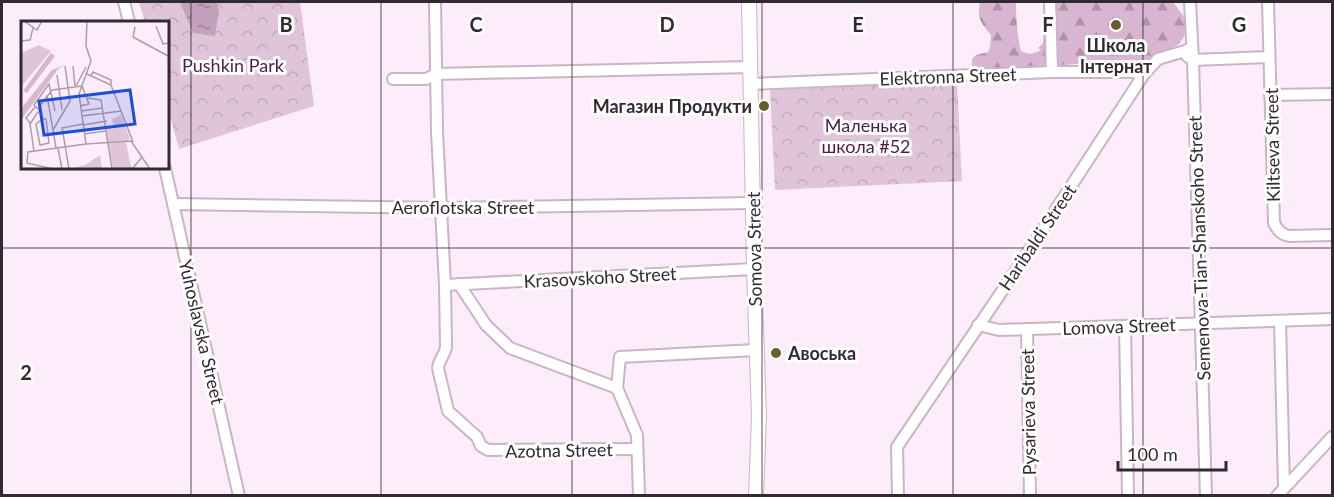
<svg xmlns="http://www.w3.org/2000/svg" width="1334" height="497" font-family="Lato,sans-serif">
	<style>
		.forest { fill: url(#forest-firs) }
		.park { fill: url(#park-crowns) }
		.water { fill: url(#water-ripples) }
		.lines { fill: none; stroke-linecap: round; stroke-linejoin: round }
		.minor-casing { stroke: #c9b5c4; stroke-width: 14 }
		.major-casing { stroke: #c9b5c4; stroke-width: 16 }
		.minor { stroke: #fff; stroke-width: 10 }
		.major { stroke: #fff; stroke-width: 14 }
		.grid { fill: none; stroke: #312a30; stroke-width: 1.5; stroke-opacity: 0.55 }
		.poi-dot { fill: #695d2a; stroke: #fff; stroke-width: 2 }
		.labels { text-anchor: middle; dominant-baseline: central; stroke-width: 6; stroke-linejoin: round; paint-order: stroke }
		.poi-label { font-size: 18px; font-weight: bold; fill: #312a30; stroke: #fff }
		.park-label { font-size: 18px; fill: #4a1e43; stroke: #fff }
		.street-label { font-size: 18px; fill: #312a30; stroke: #fff }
		.inset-road { fill: none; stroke: #ab9ea9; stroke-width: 1.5 }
		.view { fill: #1d4ed8; fill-opacity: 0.15; stroke: #1d4ed8; stroke-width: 3 }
		.inset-edge { fill: none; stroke: #312a30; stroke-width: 3 }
		.grid-label { font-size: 20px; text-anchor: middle; font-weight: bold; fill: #312a30; stroke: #fff; stroke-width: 6; stroke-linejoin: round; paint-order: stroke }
	</style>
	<defs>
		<pattern id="forest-firs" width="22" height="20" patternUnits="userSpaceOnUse" patternTransform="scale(1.5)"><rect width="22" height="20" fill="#d8b5d1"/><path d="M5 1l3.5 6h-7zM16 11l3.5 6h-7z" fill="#b093aa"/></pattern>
		<pattern id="park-crowns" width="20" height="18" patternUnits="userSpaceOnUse" patternTransform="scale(1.5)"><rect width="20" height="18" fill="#e0c5da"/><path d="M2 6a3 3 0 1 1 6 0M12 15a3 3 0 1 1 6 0" fill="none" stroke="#c1a9bb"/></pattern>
		<pattern id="water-ripples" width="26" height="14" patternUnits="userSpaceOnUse" patternTransform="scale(1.5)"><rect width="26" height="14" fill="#c3a1bc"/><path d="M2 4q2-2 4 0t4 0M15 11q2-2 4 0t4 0" fill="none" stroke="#9f8399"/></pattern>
	</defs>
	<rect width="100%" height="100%" fill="#fdecf9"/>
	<path class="forest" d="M 980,2 L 1016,2 C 1016,18 1017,35 1021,51 C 1029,55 1034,54 1041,50 L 1038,48 L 1043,43 L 1045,2 L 1173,2 L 1185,18 L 1186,27 L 1184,37 L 1179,44 L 1146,61 L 975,69 L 972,65 L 972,59 L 976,55 L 988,52 L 990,48 L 991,35 C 980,22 977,18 980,2 Z"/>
	<g class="park">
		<path d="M 139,2 L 300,2 L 314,106 L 179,149 L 168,109 L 168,22 L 145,22 Z"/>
		<path d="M 957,82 L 962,181 L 775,190 L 770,90 Z"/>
	</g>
	<path class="water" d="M 180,2 L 217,2 L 219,11 L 215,36 L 193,33 Z"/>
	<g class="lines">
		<g class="minor-casing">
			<g id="minor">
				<path d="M 124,2 L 129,22"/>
				<path d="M 435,2 L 437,132 L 445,285 L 446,347 C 445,355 438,361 438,368 L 448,411 L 477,437 L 481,446 L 488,450 L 637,449"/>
				<path d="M 1050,2 L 1052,72"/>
				<path d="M 1190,2 L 1193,60 L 1206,496"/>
				<path d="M 1268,2 L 1274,223 C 1278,231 1281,234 1289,236 L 1332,235"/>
				<path d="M 1187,56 L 1193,60 L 1269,57"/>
				<path d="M 393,79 L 426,79 L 436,74 L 751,67"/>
				<path d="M 752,84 L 1052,72 L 1132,72 L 1144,74"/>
				<path d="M 1270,95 L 1332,94"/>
				<path d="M 165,168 L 239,496"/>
				<path d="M 173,204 L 442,208 L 753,203"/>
				<path d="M 459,284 L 486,325 L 510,348 L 617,388"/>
				<path d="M 445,285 L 754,269"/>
				<path d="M 1280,321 L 1284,488"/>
				<path d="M 978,325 L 999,330 L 1332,319"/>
				<path d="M 1125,326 L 1128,496"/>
				<path d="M 1027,329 L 1030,496"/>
				<path d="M 639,496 L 637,435 L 617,388 L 620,357 L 756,350"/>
				<path d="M 898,496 L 897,447 L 1023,260 L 1144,74 L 1158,59 L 1185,51 L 1192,47"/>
				<path d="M 1277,496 L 1332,437"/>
			</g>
		</g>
		<g class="major-casing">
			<path id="major" d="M 749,2 L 754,269 L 759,416 L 756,496"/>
		</g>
		<use href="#minor" class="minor"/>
		<use href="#major" class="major"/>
	</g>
	<path class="grid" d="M 191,2 L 191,496M 381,2 L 381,496M 572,2 L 572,496M 762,2 L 762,496M 953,2 L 953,496M 1143,2 L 1143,496M 2,248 L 1332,248"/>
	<g class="poi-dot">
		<circle cx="1116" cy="25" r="6"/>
		<circle cx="764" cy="106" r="6"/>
		<circle cx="776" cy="353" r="6"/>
	</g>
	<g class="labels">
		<g class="poi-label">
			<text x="1116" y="45">Школа<tspan x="1116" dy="21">Інтернат</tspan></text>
			<text x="752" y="106" text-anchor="end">Магазин Продукти</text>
			<text x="788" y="353" text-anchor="start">Авоська</text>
		</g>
		<g class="park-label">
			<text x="233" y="65">Pushkin Park</text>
			<text x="866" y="125">Маленька<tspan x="866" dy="21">школа #52</tspan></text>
		</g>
		<g class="street-label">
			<text transform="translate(948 76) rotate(-2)">Elektronna Street</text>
			<text transform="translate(1272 145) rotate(-91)">Kiltseva Street</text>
			<text x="463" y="207">Aeroflotska Street</text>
			<text transform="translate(1037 237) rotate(-56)">Haribaldi Street</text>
			<text transform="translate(1199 248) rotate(-92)">Semenova-Tian-Shanskoho Street</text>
			<text transform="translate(754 249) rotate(-91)">Somova Street</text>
			<text transform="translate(600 277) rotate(-3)">Krasovskoho Street</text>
			<text transform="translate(1119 326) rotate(-2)">Lomova Street</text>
			<text transform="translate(202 332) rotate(77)">Yuhoslavska Street</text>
			<text transform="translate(1028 412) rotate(-91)">Pysarieva Street</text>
			<text transform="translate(559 450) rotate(-1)">Azotna Street</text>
		</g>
	</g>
	<g transform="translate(21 21)">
		<rect width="148" height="148" fill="#fdecf9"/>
		<path d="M 79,134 L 81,148 L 49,148 L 64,144 Z" fill="#e0c5da"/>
		<path d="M 30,32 L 34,35 L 6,72 L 2,70 ZM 43,44 L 37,48 L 0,99 L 2,85 L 31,49 Z" fill="#d8b5d1"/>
		<path d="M 18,24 L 30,30 L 0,66 L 0,32 Z" fill="#e0c5da"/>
		<path d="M 100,94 L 109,118 L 105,121 L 110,146 L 92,148 L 85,108 L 93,106 L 91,98 Z" fill="#e0c5da"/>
		<path class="inset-road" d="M 3,0 L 16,9 L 21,0M 66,0 L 65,25 L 70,40 L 58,73 L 65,123 L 110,120 L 129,148M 135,5 L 142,23 L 149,22M 114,6 L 112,16 L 149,36M 0,20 L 9,19 L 12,7M 52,45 L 54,65M 66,53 L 90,64 L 112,121M 36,54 L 41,89M 70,55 L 72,51 L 90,59 L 90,64M 55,65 L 65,46M 26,74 L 35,127M 66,77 L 80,79 L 91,148M 17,88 L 13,84 L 28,63 L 34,90M 60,90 L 81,87M 18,92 L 18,86 L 31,69 L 61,65 L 68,83 L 59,85M 61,95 L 100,90M 20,98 L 25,98 L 28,122 L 19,124 L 15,103 L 20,99M 9,102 L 5,97 L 14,86M 62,104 L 86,100M 41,106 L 48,148M 41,107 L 62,103M 32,109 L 49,80 L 44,45M 63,113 L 85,110M 37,127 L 41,148M 13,130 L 9,103 L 17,91M 32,148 L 6,142 L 7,131 L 65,123M 85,148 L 112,147 L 121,136"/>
		<path class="view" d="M 109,69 L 114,103 L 23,114 L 18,80 Z"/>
		<rect width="148" height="148" class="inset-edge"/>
	</g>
	<g class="grid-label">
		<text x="286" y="32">B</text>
		<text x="476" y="32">C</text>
		<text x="667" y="32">D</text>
		<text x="858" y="32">E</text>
		<text x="1048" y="32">F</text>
		<text x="1239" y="32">G</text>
		<text x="26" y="380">2</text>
	</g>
	<rect width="1334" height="497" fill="none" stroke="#312a30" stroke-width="6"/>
	<path d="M1118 461v9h108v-9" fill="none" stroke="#312a30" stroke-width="3"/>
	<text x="1127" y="461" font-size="18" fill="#312a30" stroke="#ffffff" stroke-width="4.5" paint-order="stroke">100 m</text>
</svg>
